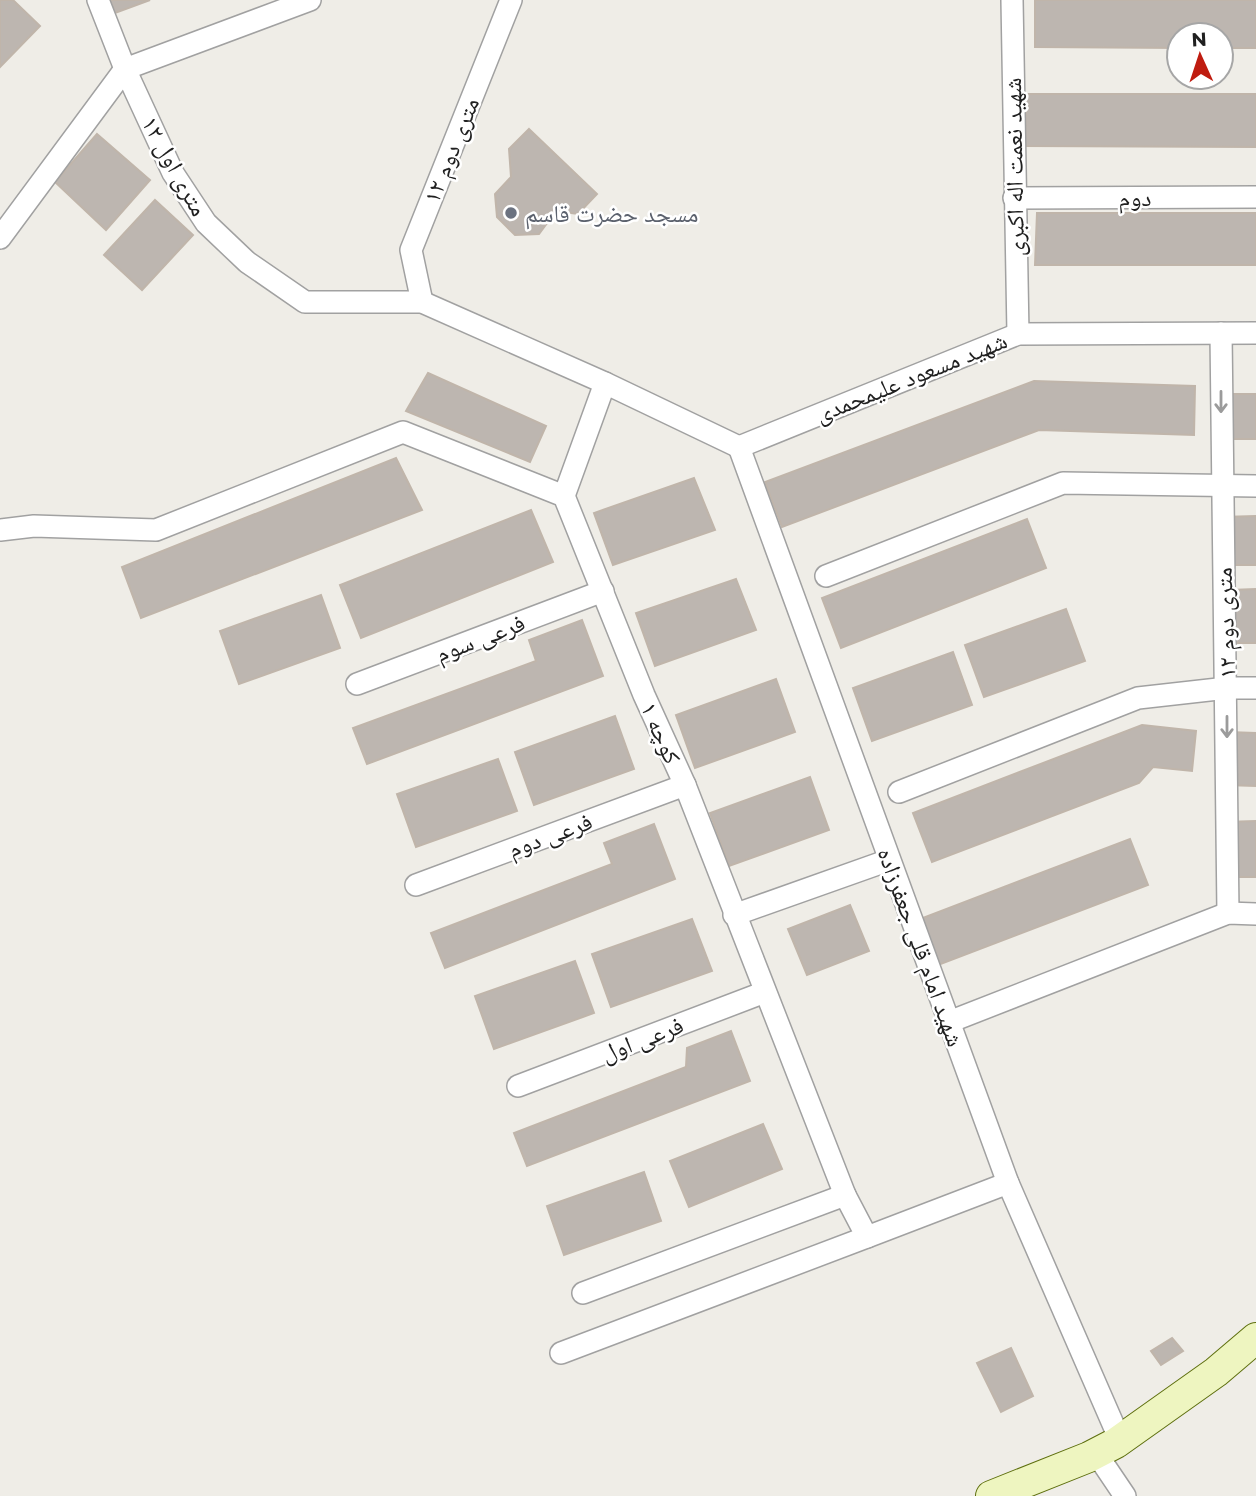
<svg xmlns="http://www.w3.org/2000/svg" width="1256" height="1496" font-family="Montserrat,'Noto Naskh Arabic',sans-serif">
	<style>
		.building { fill: #bdb6b0; stroke: #c0b5aa; stroke-width: 2 }
		.lines { fill: none; stroke-linecap: round; stroke-linejoin: round }
		.street-casing { stroke: #a1a1a1; stroke-width: 24 }
		.secondary-casing { stroke: #5e6f0e; stroke-width: 32 }
		.street { stroke: #fff; stroke-width: 21 }
		.secondary { stroke: #eef5c0; stroke-width: 30 }
		.oneway { stroke: #9b9b9b }
		.worship-dot { fill: #6b7280; stroke: #fff; stroke-width: 2.5 }
		.labels { text-anchor: middle; dominant-baseline: central; stroke-width: 5; stroke-linejoin: round; paint-order: stroke }
		.street-label { font-size: 24px; fill: #202020; stroke: #fff }
		.worship-label { font-size: 24px; fill: #5b616d; stroke: #fff; text-anchor: start }
	</style>
	<rect width="100%" height="100%" fill="#efede7"/>
	<g class="building">
		<path d="M 0,0 L 13,0 L 40,26 L 0,67 Z"/>
		<path d="M 110,0 L 150,0 L 115,13 Z"/>
		<path d="M 1035,0 L 1256,0 L 1256,48 L 1221,48 L 1221,35 L 1179,35 L 1179,48 L 1035,47 Z"/>
		<path d="M 1026,94 L 1256,94 L 1256,147 L 1025,146 Z"/>
		<path d="M 529,129 L 597,194 L 578,214 L 556,211 L 539,234 L 515,235 L 497,217 L 495,194 L 511,177 L 509,149 Z"/>
		<path d="M 97,134 L 150,180 L 106,230 L 55,182 Z"/>
		<path d="M 155,200 L 193,235 L 142,290 L 104,255 Z"/>
		<path d="M 1037,213 L 1256,213 L 1256,265 L 1035,265 Z"/>
		<path d="M 428,373 L 546,426 L 530,462 L 406,411 Z"/>
		<path d="M 1034,381 L 1195,386 L 1194,435 L 1039,430 L 782,527 L 765,482 Z"/>
		<rect x="1230" y="394" width="26" height="45"/>
		<path d="M 396,458 L 422,510 L 141,618 L 122,567 Z"/>
		<path d="M 694,478 L 715,530 L 613,565 L 594,513 Z"/>
		<path d="M 531,510 L 553,562 L 361,638 L 340,585 Z"/>
		<path d="M 1256,516 L 1256,565 L 1223,565 L 1222,517 Z"/>
		<path d="M 1027,519 L 1046,568 L 841,648 L 822,598 Z"/>
		<path d="M 736,579 L 756,630 L 655,666 L 636,613 Z"/>
		<path d="M 1256,589 L 1256,643 L 1231,643 L 1231,590 Z"/>
		<path d="M 321,595 L 340,648 L 239,684 L 220,631 Z"/>
		<path d="M 1066,609 L 1085,661 L 984,697 L 965,645 Z"/>
		<path d="M 582,620 L 603,676 L 367,764 L 353,728 L 536,661 L 529,640 Z"/>
		<path d="M 953,652 L 972,705 L 872,741 L 853,688 Z"/>
		<path d="M 776,679 L 795,732 L 695,768 L 676,715 Z"/>
		<path d="M 615,716 L 634,769 L 534,805 L 515,752 Z"/>
		<path d="M 1142,725 L 1196,731 L 1192,771 L 1153,767 L 1139,783 L 932,862 L 913,813 Z"/>
		<path d="M 1228,732 L 1256,733 L 1256,786 L 1226,785 Z"/>
		<path d="M 498,759 L 517,811 L 416,847 L 397,794 Z"/>
		<path d="M 810,777 L 829,830 L 729,866 L 710,813 Z"/>
		<path d="M 1256,821 L 1256,877 L 1226,877 L 1225,822 Z"/>
		<path d="M 654,824 L 675,879 L 445,968 L 431,933 L 612,864 L 604,843 Z"/>
		<path d="M 1130,839 L 1148,885 L 938,965 L 920,919 Z"/>
		<path d="M 850,905 L 869,951 L 807,975 L 788,929 Z"/>
		<path d="M 692,919 L 712,971 L 611,1007 L 592,954 Z"/>
		<path d="M 575,961 L 594,1013 L 494,1049 L 475,996 Z"/>
		<path d="M 731,1031 L 750,1081 L 527,1166 L 514,1133 L 686,1067 L 687,1048 Z"/>
		<path d="M 763,1124 L 782,1169 L 689,1207 L 670,1161 Z"/>
		<path d="M 644,1172 L 661,1221 L 564,1255 L 547,1206 Z"/>
		<path d="M 1172,1338 L 1183,1351 L 1161,1365 L 1151,1351 Z"/>
		<path d="M 1011,1348 L 1033,1396 L 1001,1412 L 977,1363 Z"/>
	</g>
	<g class="lines">
		<g class="street-casing">
			<g id="street">
				<path d="M 98,0 L 125,69 L 173,173 L 206,223 L 247,262 L 305,302 L 422,302 L 605,383 L 739,447"/>
				<path d="M 1012,0 L 1018,334"/>
				<path d="M 1014,198 L 1256,197"/>
				<path d="M 0,238 L 125,69 L 310,0"/>
				<path d="M 422,302 L 411,250 L 511,0"/>
				<path d="M 1221,333 L 1228,913"/>
				<path d="M 739,447 L 1008,1183 L 1120,1440"/>
				<path d="M 739,447 L 1018,334 L 1256,333"/>
				<path d="M 564,496 L 605,383"/>
				<path d="M 0,530 L 34,526 L 156,530 L 403,432 L 564,496 L 644,695 L 685,785 L 845,1195 L 867,1237 L 1008,1183"/>
				<path d="M 826,576 L 1063,483 L 1256,486"/>
				<path d="M 357,684 L 603,591"/>
				<path d="M 899,792 L 1138,698 L 1227,688 L 1256,688"/>
				<path d="M 416,885 L 685,785"/>
				<path d="M 734,915 L 889,860"/>
				<path d="M 949,1022 L 1228,913 L 1256,914"/>
				<path d="M 518,1086 L 765,992"/>
				<path d="M 583,1293 L 845,1195"/>
				<path d="M 561,1353 L 867,1237"/>
				<path d="M 1096,1453 L 1125,1496"/>
			</g>
		</g>
		<g class="secondary-casing">
			<path id="secondary" d="M 991,1496 L 1089,1457 L 1116,1443 L 1216,1372 L 1256,1338"/>
		</g>
		<use href="#street" class="street"/>
		<use href="#secondary" class="secondary"/>
	</g>
	<defs><path id="oneway-shaft" d="M-6 0H5M1.5-3L5.5 0L1.5 3" fill="none" stroke-width="1.6" stroke-linecap="round" stroke-linejoin="round" transform="scale(1.75)"/></defs>
	<g class="oneway">
		<use href="#oneway-shaft" transform="translate(1221 402) rotate(90)"/>
		<use href="#oneway-shaft" transform="translate(1227 727) rotate(90)"/>
	</g>
	<circle class="worship-dot" cx="511" cy="213" r="7"/>
	<g class="labels">
		<g class="street-label">
			<text transform="translate(451 150) rotate(-68)">۱۲ متری دوم</text>
			<text transform="translate(175 166) rotate(61)">۱۲ متری اول</text>
			<text transform="translate(1014 167) rotate(-91)">شهید نعمت اله اکبری</text>
			<text x="1135" y="197">دوم</text>
			<text transform="translate(911 377) rotate(-22)">شهید مسعود علیمحمدی</text>
			<text transform="translate(1225 623) rotate(-92)">۱۲ متری دوم</text>
			<text transform="translate(480 638) rotate(-21)">فرعی سوم</text>
			<text transform="translate(661 733) rotate(66)">کوچه ۱</text>
			<text transform="translate(550 835) rotate(-20)">فرعی دوم</text>
			<text transform="translate(921 947) rotate(70)">شهید امام قلی جعفرزاده</text>
			<text transform="translate(642 1039) rotate(-21)">فرعی اول</text>
		</g>
		<g class="worship-label">
			<text x="525" y="213">مسجد حضرت قاسم</text>
		</g>
	</g>
	<g transform="translate(1200 56) rotate(357)"><circle r="33" fill="#ffffff" stroke="#a6a6a6" stroke-width="2"/>
	<path d="M0-5L12 26L0 18L-12 26Z" fill="#bf1c10"/>
	<text y="-10" font-size="19" font-weight="bold" text-anchor="middle" fill="#202020">N</text>
	</g>
</svg>
